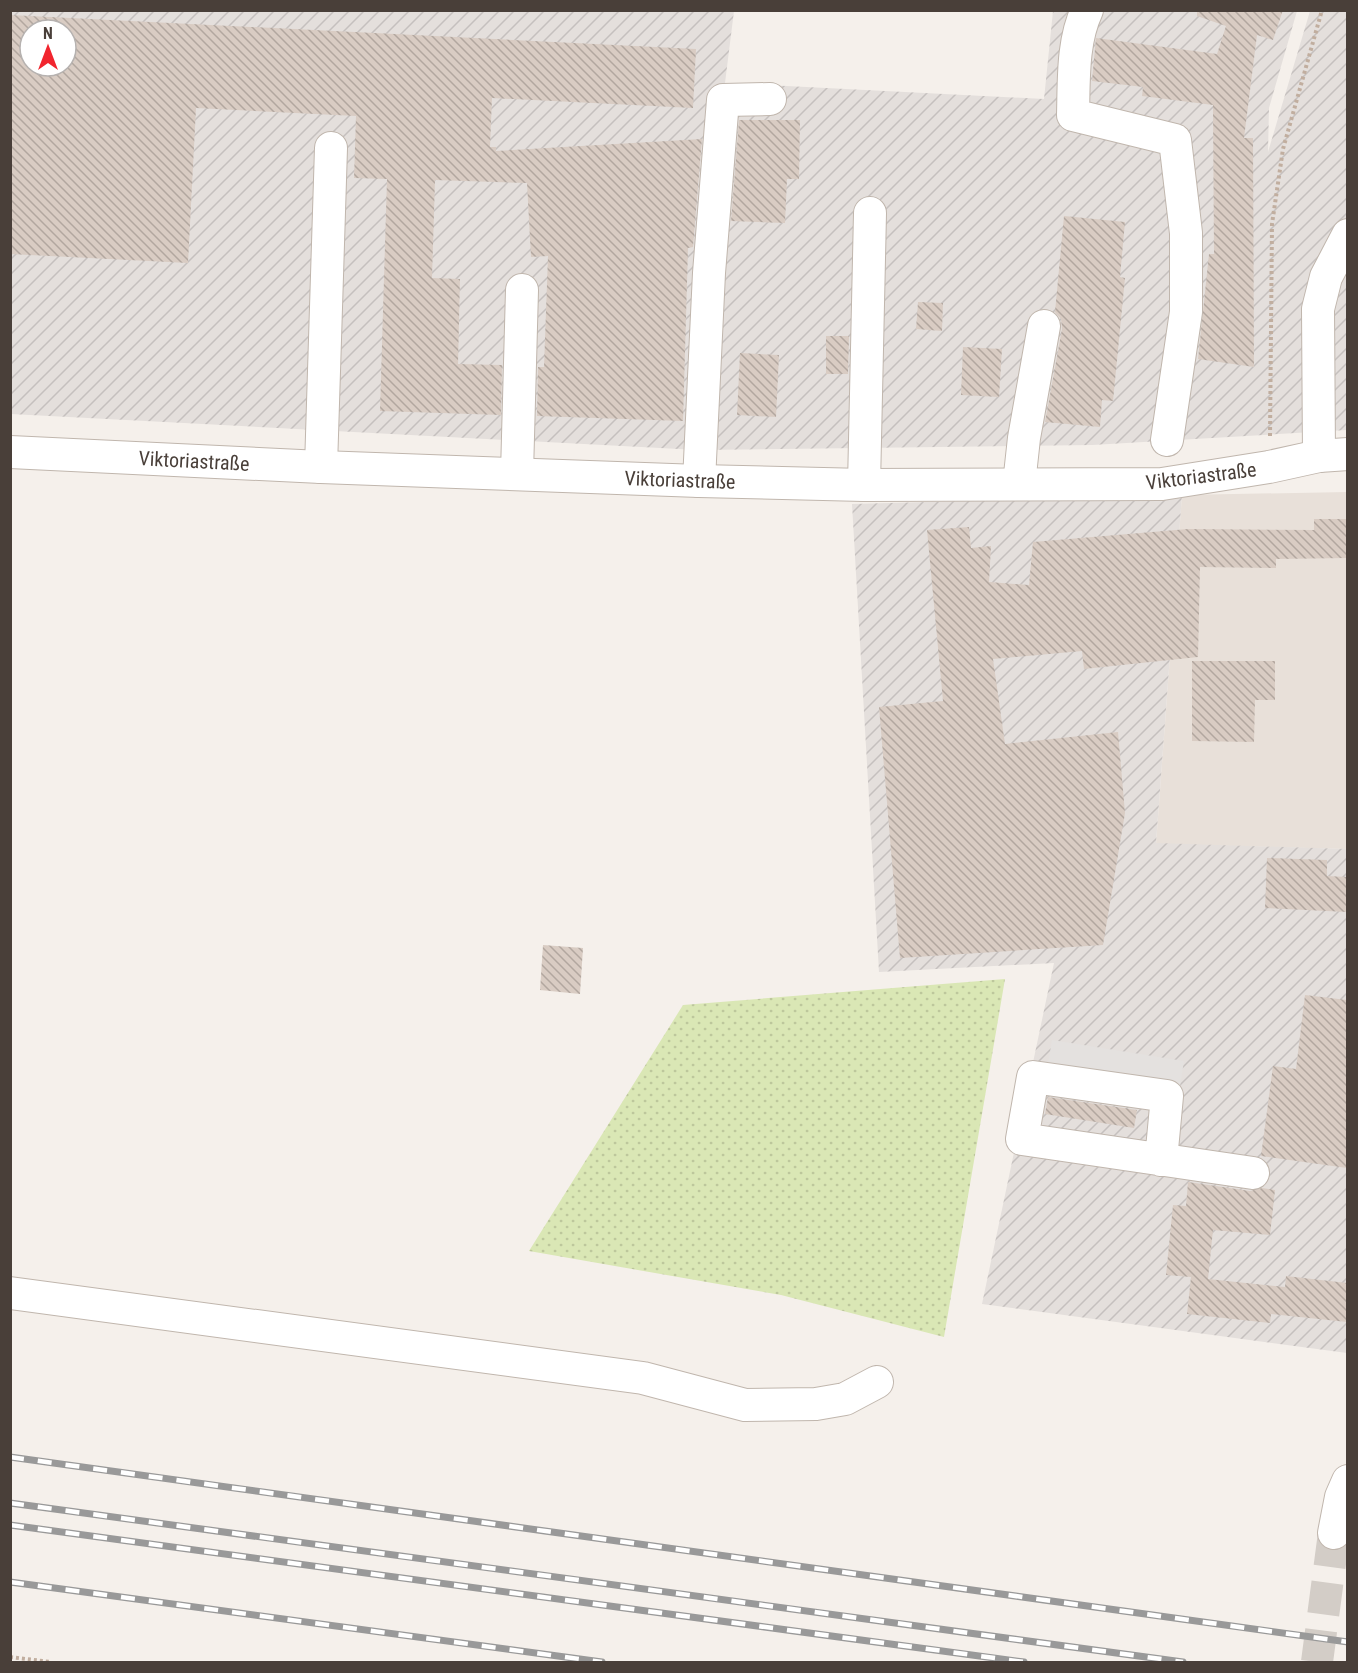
<svg xmlns="http://www.w3.org/2000/svg" width="1358" height="1673" font-family="'Roboto Condensed',sans-serif">
	<style>
		.residential { fill: #e8e0d9 }
		.industrial { fill: url(#industrial-furrows); fill-rule: evenodd }
		.garden { fill: url(#garden-dots) }
		.parking { fill: #e4e1df }
		.building { fill: url(#building-back-hatch); fill-rule: evenodd }
		.lines { fill: none; stroke-linecap: round; stroke-linejoin: round }
		.minor-tunnel { stroke: #d3cdc7; stroke-width: 32; stroke-dasharray: 32 16; stroke-linecap: butt }
		.minor-casing { stroke: #c0b6ad; stroke-width: 34 }
		.path { stroke: #c1ae9f; stroke-width: 4; stroke-dasharray: 3 3; stroke-linecap: butt }
		.minor { stroke: #fff; stroke-width: 32 }
		.rail-casing { stroke: #999; stroke-width: 7 }
		.rail { stroke: #fff; stroke-width: 4.5; stroke-dasharray: 14; stroke-linecap: butt }
		.labels { text-anchor: middle; dominant-baseline: central; stroke-width: 5; stroke-linejoin: round; paint-order: stroke }
		.street-label { font-size: 20px; fill: #493f39; stroke: #fff }
	</style>
	<defs>
		<pattern id="industrial-furrows" width="10" height="10" patternUnits="userSpaceOnUse" patternTransform="scale(1.5)"><rect width="10" height="10" fill="#e4dfdc"/><path d="M-1 1l2-2M0 10L10 0M9 11l2-2" fill="none" stroke="#c5c0be"/></pattern>
		<pattern id="garden-dots" width="8" height="8" patternUnits="userSpaceOnUse" patternTransform="scale(1.5)"><rect width="8" height="8" fill="#dae7b5"/><path d="M2 2h.1M6 6h.1" fill="none" stroke="#bdc79c" stroke-width="1.8" stroke-linecap="round"/></pattern>
		<pattern id="building-back-hatch" width="6" height="6" patternUnits="userSpaceOnUse" patternTransform="scale(1.5)"><rect width="6" height="6" fill="#d9ccc3"/><path d="M-1 5l2 2M0 0l6 6M5-1l2 2" fill="none" stroke="#b2a79f"/></pattern>
	</defs>
	<rect width="100%" height="100%" fill="#f5f0eb"/>
	<path class="residential" d="M 1347,492 L 1347,849 L 1156,844 L 1182,495 Z"/>
	<g class="industrial">
		<path d="M 10,11 L 734,11 L 725,83 L 1044,99 L 1053,11 L 1297,11 L 1269,108 L 1268,152 L 1310,11 L 1347,11 L 1347,430 L 1092,445 L 698,450 L 11,414 ZM 30,30 L 66,30 L 66,66 L 30,66 Z"/>
		<path d="M 1182,495 L 1156,843 L 1347,849 L 1347,1353 L 982,1304 L 1054,963 L 879,972 L 852,504 Z"/>
	</g>
	<path class="garden" d="M 1005,979 L 944,1337 L 781,1295 L 529,1251 L 683,1005 Z"/>
	<path class="parking" d="M 1052,1040 L 1184,1061 L 1180,1086 L 1048,1064 Z"/>
	<g class="building">
		<path d="M 1197,10 L 1283,10 L 1273,40 L 1257,35 L 1244,138 L 1253,138 L 1254,367 L 1198,359 L 1209,254 L 1214,254 L 1213,105 L 1142,96 L 1143,87 L 1092,81 L 1096,38 L 1217,54 L 1226,26 L 1197,16 Z"/>
		<path d="M 10,15 L 696,49 L 693,108 L 492,98 L 490,147 L 496,147 L 496,151 L 702,139 L 693,247 L 688,248 L 683,421 L 537,416 L 538,367 L 544,367 L 548,256 L 531,257 L 527,183 L 435,180 L 432,278 L 460,279 L 458,364 L 502,365 L 501,415 L 380,411 L 387,179 L 354,178 L 356,116 L 196,108 L 188,263 L 10,254 ZM 30,30 L 66,30 L 66,66 L 30,66 Z"/>
		<path d="M 739,120 L 800,120 L 799,179 L 787,179 L 785,223 L 731,221 Z"/>
		<path d="M 1064,216 L 1125,222 L 1120,277 L 1125,278 L 1113,401 L 1102,400 L 1100,427 L 1045,422 L 1062,329 L 1061,319 L 1055,312 Z"/>
		<path d="M 918,302 L 943,303 L 942,331 L 916,329 Z"/>
		<path d="M 826,336 L 849,336 L 848,374 L 826,374 Z"/>
		<path d="M 963,347 L 1002,349 L 999,397 L 961,395 Z"/>
		<path d="M 740,353 L 779,355 L 776,417 L 737,415 Z"/>
		<path d="M 1314,519 L 1347,519 L 1347,558 L 1276,559 L 1276,568 L 1200,567 L 1198,657 L 1084,669 L 1082,651 L 993,659 L 1005,744 L 1118,732 L 1125,813 L 1103,945 L 900,958 L 879,707 L 943,701 L 927,530 L 969,527 L 971,548 L 991,546 L 989,582 L 1029,585 L 1033,542 L 1188,529 L 1314,530 Z"/>
		<path d="M 1192,661 L 1275,661 L 1275,700 L 1255,700 L 1254,742 L 1192,741 Z"/>
		<path d="M 1267,858 L 1327,860 L 1327,876 L 1347,877 L 1347,912 L 1265,908 Z"/>
		<path d="M 543,945 L 583,948 L 580,994 L 540,990 Z"/>
		<path d="M 1305,995 L 1347,1000 L 1347,1168 L 1261,1156 L 1273,1066 L 1296,1069 Z"/>
		<path d="M 1048,1097 L 1137,1110 L 1134,1128 L 1045,1114 Z"/>
		<path d="M 1188,1182 L 1250,1191 L 1262,1188 L 1275,1190 L 1270,1235 L 1213,1230 L 1208,1279 L 1285,1287 L 1286,1276 L 1347,1283 L 1347,1322 L 1271,1314 L 1270,1323 L 1187,1314 L 1191,1277 L 1166,1275 L 1173,1205 L 1186,1206 Z"/>
	</g>
	<g class="lines">
		<path class="minor-tunnel" d="M 1317,1662 L 1334,1533"/>
		<g class="minor-casing">
			<g id="minor">
				<path d="M 1087,10 C 1072,42 1074,81 1073,115 L 1175,140 L 1186,233 L 1186,312 L 1167,440"/>
				<path d="M 10,452 L 321,467 L 699,481 L 864,485 L 1162,484 L 1269,467 L 1319,456 L 1348,454"/>
				<path d="M 1319,456 L 1318,309 L 1326,277 L 1348,235"/>
				<path d="M 321,467 L 331,148"/>
				<path d="M 517,473 L 522,290"/>
				<path d="M 699,481 L 709,273 L 723,100 L 770,99"/>
				<path d="M 1019,484 L 1024,438 L 1044,326"/>
				<path d="M 864,485 L 870,213"/>
				<path d="M 1161,1160 L 1167,1096 L 1033,1077 L 1022,1139 L 1253,1173"/>
				<path d="M 10,1293 L 643,1378 L 745,1405 L 816,1404 L 845,1399 L 877,1382"/>
				<path d="M 1334,1533 L 1341,1497 L 1348,1481"/>
			</g>
		</g>
		<g class="path">
			<path d="M 1270,436 L 1272,224 L 1283,149 L 1322,10"/>
			<path d="M 10,1657 L 50,1662"/>
		</g>
		<use href="#minor" class="minor"/>
		<g class="rail-casing">
			<g id="rail">
				<path d="M 10,1457 L 1348,1642"/>
				<path d="M 10,1503 L 1183,1662"/>
				<path d="M 10,1525 L 1024,1662"/>
				<path d="M 10,1582 L 602,1662"/>
			</g>
		</g>
		<use href="#rail" class="rail"/>
	</g>
	<g class="labels">
		<g class="street-label">
			<text transform="translate(194 461) rotate(3)">Viktoriastraße</text>
			<text transform="translate(1201 476) rotate(-7)">Viktoriastraße</text>
			<text transform="translate(680 480) rotate(2)">Viktoriastraße</text>
		</g>
	</g>
	<rect width="1358" height="1673" fill="none" stroke="#493f39" stroke-width="24"/>
	<g transform="translate(48 48)"><circle r="28" fill="#ffffff" stroke="#b6b2b0" stroke-width="1.5"/>
	<path d="M0-4.5L10 22L0 15L-10 22Z" fill="#f1252e"/>
	<text y="-9" font-size="16" font-weight="bold" text-anchor="middle" fill="#493f39">N</text>
	</g>
</svg>
